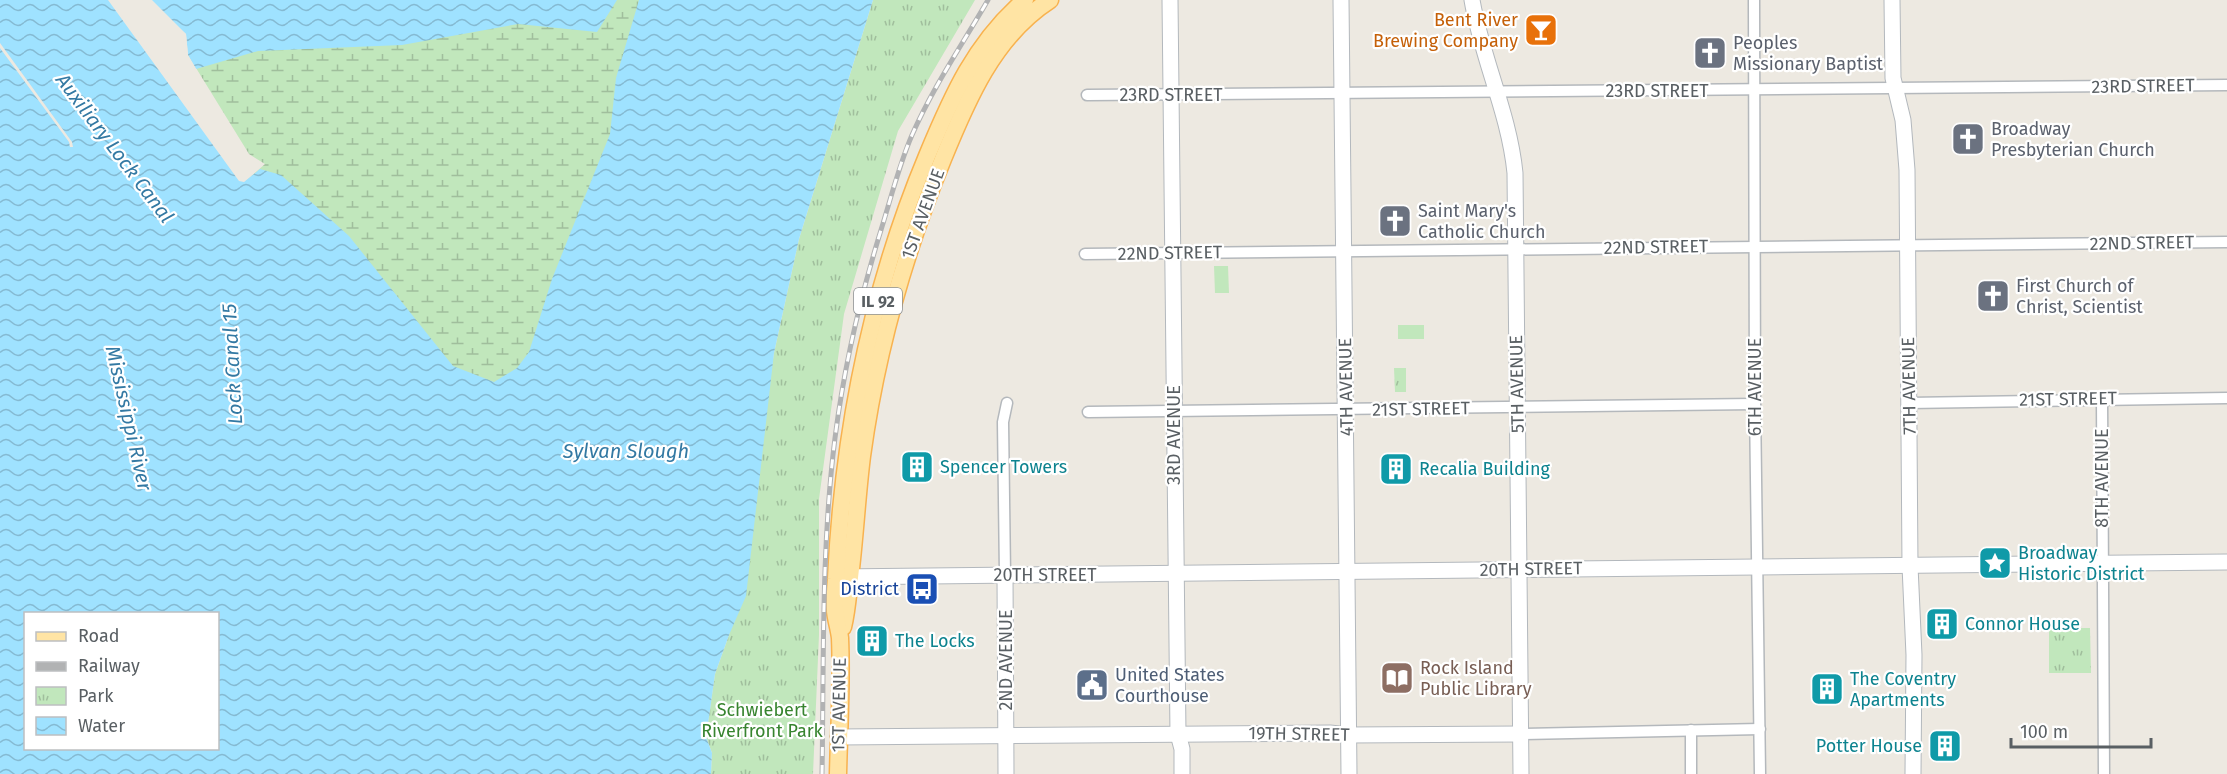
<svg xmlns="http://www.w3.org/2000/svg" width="2227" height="774" font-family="'Fira Sans',sans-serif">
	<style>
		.green { fill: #c1e7bc }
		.wetland { fill: url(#wetland-marsh) }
		.park { fill: url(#park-tufts) }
		.water { fill: url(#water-waves); fill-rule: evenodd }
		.pier { fill: #ede9e1 }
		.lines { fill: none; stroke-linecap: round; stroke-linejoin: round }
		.street-casing { stroke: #b4b8bc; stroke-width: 13 }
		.secondary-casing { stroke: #b3b8bd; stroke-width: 17 }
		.primary-casing { stroke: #f8b24f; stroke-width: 19 }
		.street { stroke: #fff; stroke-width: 10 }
		.secondary { stroke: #fff; stroke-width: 15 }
		.primary { stroke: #ffe4a4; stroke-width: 16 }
		.rail-casing { stroke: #b1b2b3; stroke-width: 5 }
		.rail { stroke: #fff; stroke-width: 3; stroke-dasharray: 9; stroke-linecap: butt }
		.labels { text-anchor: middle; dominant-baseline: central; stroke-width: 4.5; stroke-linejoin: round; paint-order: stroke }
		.shield { fill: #fff; stroke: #8b8f92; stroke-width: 1.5 }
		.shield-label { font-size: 16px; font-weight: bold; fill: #595f63 }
		.food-label { font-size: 18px; fill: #c56008; stroke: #fff; text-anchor: end }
		.worship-label { font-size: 18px; fill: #5b616d; stroke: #fff; text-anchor: start }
		.street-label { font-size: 18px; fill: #595f63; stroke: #fff }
		.culture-label { font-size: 18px; fill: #0d838f; stroke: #fff; text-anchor: start }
		.transit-label { font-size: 18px; fill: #164399; stroke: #fff; text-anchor: end }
		.education-label { font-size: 18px; fill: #785e54; stroke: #fff; text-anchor: start }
		.service-label { font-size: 18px; fill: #4e5e75; stroke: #fff; text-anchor: start }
		.park-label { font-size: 18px; fill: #37842f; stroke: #fff }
		.water-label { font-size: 20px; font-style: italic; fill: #3379a3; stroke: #fff }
	</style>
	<defs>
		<pattern id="wetland-marsh" width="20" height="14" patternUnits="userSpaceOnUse" patternTransform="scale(1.5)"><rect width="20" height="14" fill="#c1e7bc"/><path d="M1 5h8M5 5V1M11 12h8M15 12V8" fill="none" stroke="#a0be9c"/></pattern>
		<pattern id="park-tufts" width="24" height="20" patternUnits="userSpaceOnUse" patternTransform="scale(1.5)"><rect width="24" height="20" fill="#c1e7bc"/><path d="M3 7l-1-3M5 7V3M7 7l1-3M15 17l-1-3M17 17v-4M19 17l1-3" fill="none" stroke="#a0be9c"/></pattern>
		<pattern id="water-waves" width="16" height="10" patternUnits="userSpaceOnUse" patternTransform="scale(1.5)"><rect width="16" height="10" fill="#9fe2ff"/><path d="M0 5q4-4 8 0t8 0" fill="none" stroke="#85bad2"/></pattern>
	</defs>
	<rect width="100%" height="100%" fill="#ede9e1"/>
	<g class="green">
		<path d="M 1214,266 L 1228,266 L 1229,293 L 1215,293 Z"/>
		<rect x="1398" y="325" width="26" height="14"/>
	</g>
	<path class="wetland" d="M 491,0 L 642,0 L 647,34 L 563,307 L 487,425 L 246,181 L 265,164 L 249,154 L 188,55 Z"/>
	<g class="park">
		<path d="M 873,0 L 975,0 L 898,131 L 844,314 L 819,499 L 819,635 L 813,774 L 711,774 L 712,753 L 706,737 L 715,674 L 729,635 L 774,353 L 799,239 Z"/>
		<path d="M 1394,368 L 1406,368 L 1406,392 L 1395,392 Z"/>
		<path d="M 2049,628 L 2090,628 L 2091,673 L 2049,673 Z"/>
	</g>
	<g class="water">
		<path d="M 0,0 L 108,0 L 239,181 L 244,182 L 260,169 L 281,175 L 349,236 L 453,366 L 494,382 L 517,368 L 529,352 L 552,279 L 610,134 L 616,78 L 639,0 L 873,0 L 799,239 L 774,353 L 746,596 L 729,635 L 715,674 L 710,710 L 706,737 L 712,753 L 711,774 L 0,774 ZM 26,614 L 218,614 L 218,748 L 26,748 Z"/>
		<path d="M 145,0 L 617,0 L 597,32 L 518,24 L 402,45 L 258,51 L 196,69 L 188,55 L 186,34 Z"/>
	</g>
	<g class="pier">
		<path d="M 110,0 L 111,0 L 239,177 Z"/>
		<path d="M 142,0 L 152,0 L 186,34 L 188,55 L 198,72 L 194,71 L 185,56 L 183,36 L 156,18 Z"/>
		<path d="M 0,43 L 72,142 L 73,147 L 70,147 L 69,142 L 0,48 Z"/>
	</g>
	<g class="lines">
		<g class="street-casing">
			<g id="street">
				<path d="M 1754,0 L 1755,404 L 1760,774"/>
				<path d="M 1087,95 L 2227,85"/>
				<path d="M 1085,254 L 2227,242"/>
				<path d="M 2102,398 L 2104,774"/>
				<path d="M 1909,403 L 2227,398"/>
				<path d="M 1088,412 L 1755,404"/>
				<path d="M 1005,575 L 1003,422 L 1007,403"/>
				<path d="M 1691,730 L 1691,774"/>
				<path d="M 1521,734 L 1760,729"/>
			</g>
		</g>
		<g class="secondary-casing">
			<g id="secondary">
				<path d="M 1170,0 L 1178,734 L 1182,749 L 1182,774"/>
				<path d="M 1341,0 L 1349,774"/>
				<path d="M 1472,0 C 1482,59 1509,113 1515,173 L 1521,774"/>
				<path d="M 1892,0 L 1893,78 L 1903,120 L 1907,170 L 1910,566 L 1914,655 L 1913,774"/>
				<path d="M 1005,575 L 1006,774"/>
				<path d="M 838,577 L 2227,562"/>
				<path d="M 838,737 L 1330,733 L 1348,735 L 1521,734"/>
			</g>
		</g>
		<g class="primary-casing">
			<g id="primary">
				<path d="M 843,627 C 847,611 848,594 850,577 C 855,537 857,496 862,456 C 876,354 904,254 943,159 C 967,100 994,36 1050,0"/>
				<path d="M 838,774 C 839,729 842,683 840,638 C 839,629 836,620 835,611 C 834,601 835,590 836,579 C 843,434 871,290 927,156 C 952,96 975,43 1025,0"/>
			</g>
		</g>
		<use href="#street" class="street"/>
		<use href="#secondary" class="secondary"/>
		<use href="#primary" class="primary"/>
		<g class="rail-casing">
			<path id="rail" d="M 822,774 C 824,662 821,549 835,438 C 844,367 860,298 881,230 C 891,198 899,165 912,135 C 933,87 962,45 988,0"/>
		</g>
		<use href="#rail" class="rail"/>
	</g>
	<defs>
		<g id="bar-square" transform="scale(1.725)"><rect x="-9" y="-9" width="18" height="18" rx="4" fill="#e8710a" stroke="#fff"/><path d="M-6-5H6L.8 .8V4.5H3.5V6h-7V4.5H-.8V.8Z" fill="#fff"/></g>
		<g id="church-square" transform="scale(1.725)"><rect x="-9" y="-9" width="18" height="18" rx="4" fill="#6b7280" stroke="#fff"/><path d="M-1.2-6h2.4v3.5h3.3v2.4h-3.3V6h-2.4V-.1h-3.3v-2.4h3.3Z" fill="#fff"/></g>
		<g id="building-square" transform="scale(1.725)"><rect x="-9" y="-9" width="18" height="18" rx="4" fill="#0f9aa8" stroke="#fff"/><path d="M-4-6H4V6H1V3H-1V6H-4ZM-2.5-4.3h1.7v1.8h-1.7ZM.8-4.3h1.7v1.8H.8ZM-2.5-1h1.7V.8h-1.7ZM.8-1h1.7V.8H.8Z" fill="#fff"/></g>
		<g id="sight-square" transform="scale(1.725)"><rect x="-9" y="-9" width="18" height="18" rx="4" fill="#0f9aa8" stroke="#fff"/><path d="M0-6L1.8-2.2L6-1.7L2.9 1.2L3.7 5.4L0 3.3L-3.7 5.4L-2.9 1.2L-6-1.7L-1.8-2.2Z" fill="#fff"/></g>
		<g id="bus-square" transform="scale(1.725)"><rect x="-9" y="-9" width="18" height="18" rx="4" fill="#1a4fb4" stroke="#fff"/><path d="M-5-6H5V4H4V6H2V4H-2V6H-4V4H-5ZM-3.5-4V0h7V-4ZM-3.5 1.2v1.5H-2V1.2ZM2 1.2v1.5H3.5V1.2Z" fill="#fff"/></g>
		<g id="library-square" transform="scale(1.725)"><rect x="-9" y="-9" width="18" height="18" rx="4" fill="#8d6e63" stroke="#fff"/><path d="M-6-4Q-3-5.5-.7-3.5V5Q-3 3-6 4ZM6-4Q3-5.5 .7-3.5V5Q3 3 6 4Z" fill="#fff"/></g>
		<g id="civic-square" transform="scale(1.725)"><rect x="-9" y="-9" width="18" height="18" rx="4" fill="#5c6f8a" stroke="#fff"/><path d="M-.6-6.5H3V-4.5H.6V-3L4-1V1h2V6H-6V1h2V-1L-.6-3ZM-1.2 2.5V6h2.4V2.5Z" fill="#fff"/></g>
	</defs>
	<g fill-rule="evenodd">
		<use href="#bar-square" x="1541" y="30"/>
		<use href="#church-square" x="1710" y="53"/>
		<use href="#church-square" x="1968" y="139"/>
		<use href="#church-square" x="1395" y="221"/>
		<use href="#church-square" x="1993" y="296"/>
		<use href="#building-square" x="917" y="467"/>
		<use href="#building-square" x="1396" y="469"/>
		<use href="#sight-square" x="1995" y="563"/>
		<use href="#bus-square" x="922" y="589"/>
		<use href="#building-square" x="1942" y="624"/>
		<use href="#building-square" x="872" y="641"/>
		<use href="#library-square" x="1397" y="678"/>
		<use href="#civic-square" x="1092" y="685"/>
		<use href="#building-square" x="1827" y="689"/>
		<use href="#building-square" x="1945" y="746"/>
	</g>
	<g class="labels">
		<rect class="shield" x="854" y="288" width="48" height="26" rx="4.5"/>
		<g class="shield-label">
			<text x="878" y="301">IL 92</text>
		</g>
		<g class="food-label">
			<text x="1518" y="20">Bent River<tspan x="1518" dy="21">Brewing Company</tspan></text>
		</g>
		<g class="worship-label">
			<text x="1733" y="43">Peoples<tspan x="1733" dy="21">Missionary Baptist</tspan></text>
			<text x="1991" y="129">Broadway<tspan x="1991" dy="21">Presbyterian Church</tspan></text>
			<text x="1418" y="211">Saint Mary's<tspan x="1418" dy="21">Catholic Church</tspan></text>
			<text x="2016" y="286">First Church of<tspan x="2016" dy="21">Christ, Scientist</tspan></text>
		</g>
		<g class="street-label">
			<text transform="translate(2143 86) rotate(-1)">23RD STREET</text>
			<text x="1657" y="91">23RD STREET</text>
			<text x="1171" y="95">23RD STREET</text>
			<text transform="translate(923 214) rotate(-70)">1ST AVENUE</text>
			<text transform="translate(2142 243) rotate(-1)">22ND STREET</text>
			<text transform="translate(1656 247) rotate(-1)">22ND STREET</text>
			<text transform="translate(1170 253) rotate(-1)">22ND STREET</text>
			<text transform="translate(1517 384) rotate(-91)">5TH AVENUE</text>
			<text transform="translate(1909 386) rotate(-91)">7TH AVENUE</text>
			<text transform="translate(1346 387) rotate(-91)">4TH AVENUE</text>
			<text transform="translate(1755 387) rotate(-90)">6TH AVENUE</text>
			<text transform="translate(2068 399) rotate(-1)">21ST STREET</text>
			<text transform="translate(1421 409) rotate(-1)">21ST STREET</text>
			<text transform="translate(1174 435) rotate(-90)">3RD AVENUE</text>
			<text transform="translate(2102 478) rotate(-90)">8TH AVENUE</text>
			<text transform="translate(1531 569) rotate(-1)">20TH STREET</text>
			<text x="1045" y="575">20TH STREET</text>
			<text transform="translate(1006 660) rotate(-90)">2ND AVENUE</text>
			<text transform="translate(839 705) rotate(-89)">1ST AVENUE</text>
			<text transform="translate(1299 734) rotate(1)">19TH STREET</text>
		</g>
		<g class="culture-label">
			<text x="940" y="467">Spencer Towers</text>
			<text x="1419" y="469">Recalia Building</text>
			<text x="2018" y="553">Broadway<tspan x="2018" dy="21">Historic District</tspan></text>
			<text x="1965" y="624">Connor House</text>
			<text x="895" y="641">The Locks</text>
			<text x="1850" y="679">The Coventry<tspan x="1850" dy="21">Apartments</tspan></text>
			<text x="1922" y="746" text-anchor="end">Potter House</text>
		</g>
		<g class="transit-label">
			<text x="899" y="589">District</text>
		</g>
		<g class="education-label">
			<text x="1420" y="668">Rock Island<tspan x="1420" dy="21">Public Library</tspan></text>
		</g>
		<g class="service-label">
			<text x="1115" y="675">United States<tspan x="1115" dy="21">Courthouse</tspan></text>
		</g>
		<g class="park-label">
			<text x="762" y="710">Schwiebert<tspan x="762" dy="21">Riverfront Park</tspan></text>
		</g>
		<g class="water-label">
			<text transform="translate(115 148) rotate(53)">Auxiliary Lock Canal</text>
			<text transform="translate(232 364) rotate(-93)">Lock Canal 15</text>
			<text transform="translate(129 418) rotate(77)">Mississippi River</text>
			<text x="626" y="451">Sylvan Slough</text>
		</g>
	</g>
	<rect x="24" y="612" width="195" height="138" fill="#ffffff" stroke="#bdbfc1" stroke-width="1.5"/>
	<rect x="36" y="632" width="30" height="9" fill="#ffe4a4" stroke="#bdbfc1" stroke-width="1.5"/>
	<text x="78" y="642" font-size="18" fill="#595f63">Road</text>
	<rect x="36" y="662" width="30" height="9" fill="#b1b2b3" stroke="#bdbfc1" stroke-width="1.5"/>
	<text x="78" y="672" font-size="18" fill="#595f63">Railway</text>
	<rect x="36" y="687" width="30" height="18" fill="url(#park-tufts)" stroke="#bdbfc1" stroke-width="1.5"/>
	<text x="78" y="702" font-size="18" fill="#595f63">Park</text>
	<rect x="36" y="717" width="30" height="18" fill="url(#water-waves)" stroke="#bdbfc1" stroke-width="1.5"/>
	<text x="78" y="732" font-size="18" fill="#595f63">Water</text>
	<path d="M2011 738v9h140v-9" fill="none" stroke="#595f63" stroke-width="3"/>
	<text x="2020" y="738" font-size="18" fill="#595f63" stroke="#ffffff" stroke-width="4.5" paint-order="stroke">100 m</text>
</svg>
